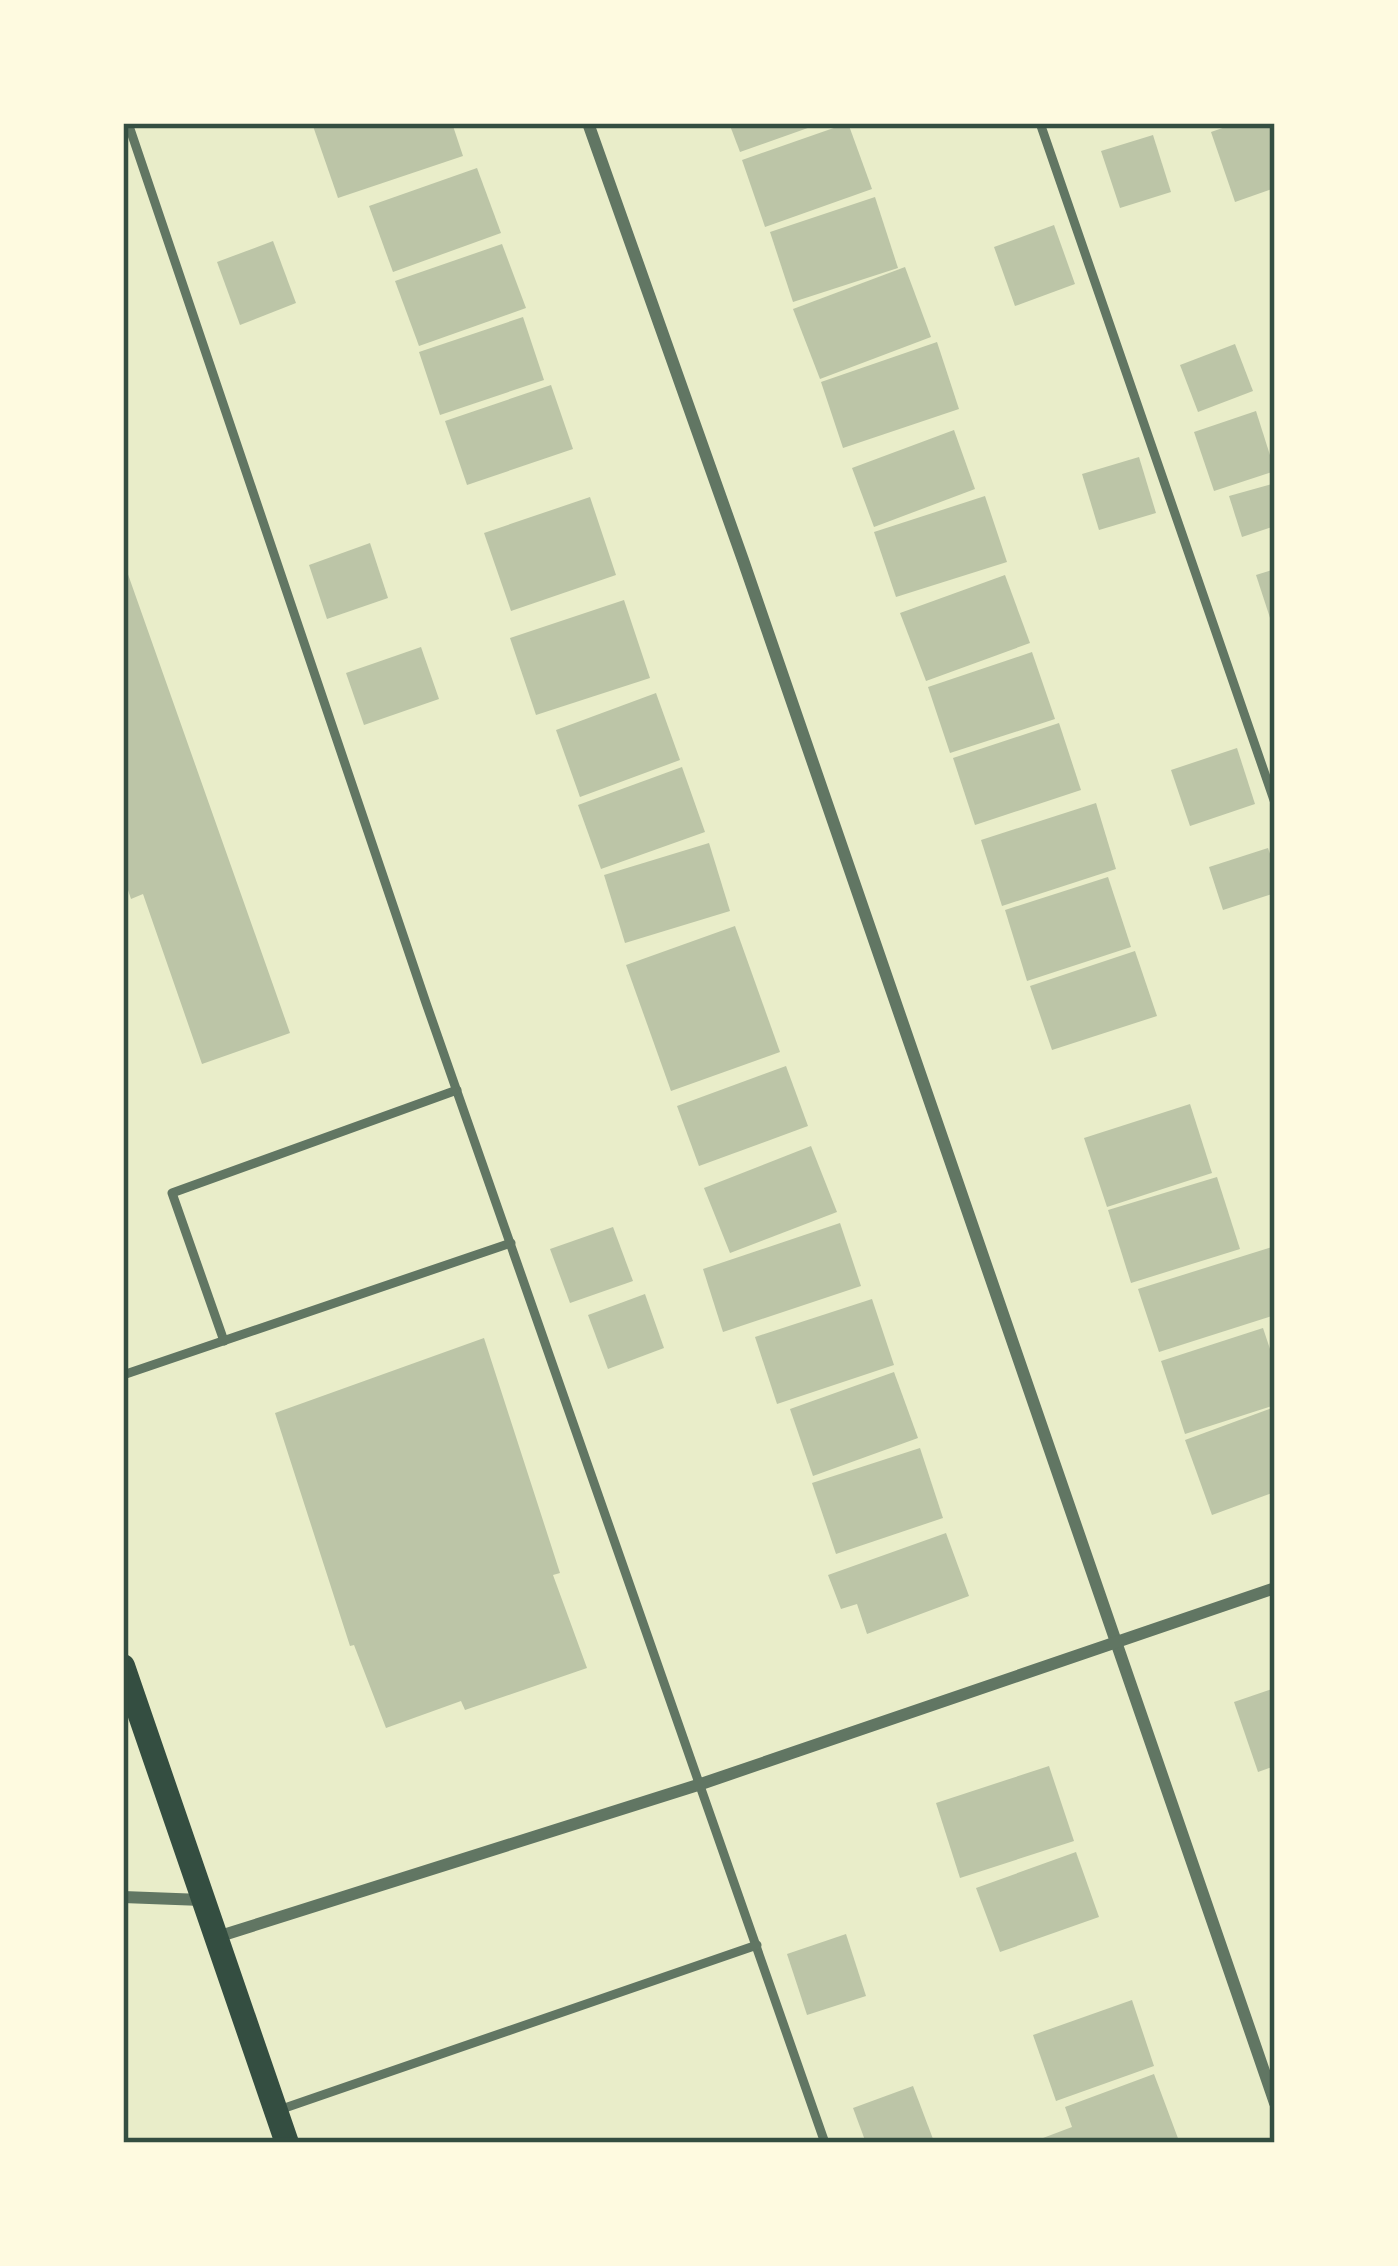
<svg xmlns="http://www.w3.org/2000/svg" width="1398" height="2266" font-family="'Public Sans',sans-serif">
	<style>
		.building { fill: #bcc5a7 }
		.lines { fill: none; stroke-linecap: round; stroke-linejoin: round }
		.service { stroke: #617663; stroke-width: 9 }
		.minor { stroke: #617663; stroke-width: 12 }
		.secondary { stroke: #344e41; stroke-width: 24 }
		.neatline { fill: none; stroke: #344e41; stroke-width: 4.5 }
	</style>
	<rect width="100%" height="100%" fill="#e9edc9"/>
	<g class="building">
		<path d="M 322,123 L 452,123 L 463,156 L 338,198 L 313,126 Z"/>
		<path d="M 729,123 L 819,123 L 819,124 L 740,152 Z"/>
		<path d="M 848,123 L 872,189 L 765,227 L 742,160 Z"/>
		<path d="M 1237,123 L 1275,123 L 1275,188 L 1235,202 L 1211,132 Z"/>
		<path d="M 1153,135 L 1171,192 L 1120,208 L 1101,151 Z"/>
		<path d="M 477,168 L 501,233 L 393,272 L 369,206 Z"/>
		<path d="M 875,197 L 898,268 L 793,302 L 770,232 Z"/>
		<path d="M 1054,225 L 1075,284 L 1015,306 L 994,247 Z"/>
		<path d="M 273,241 L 296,303 L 240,325 L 217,262 Z"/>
		<path d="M 502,244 L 526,308 L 419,346 L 395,281 Z"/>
		<path d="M 905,267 L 931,337 L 820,379 L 793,309 Z"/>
		<path d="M 523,317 L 544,380 L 440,415 L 419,352 Z"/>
		<path d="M 937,342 L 959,409 L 843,448 L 821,382 Z"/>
		<path d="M 1235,344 L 1253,391 L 1198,412 L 1180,365 Z"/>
		<path d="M 551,385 L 573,449 L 467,485 L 445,421 Z"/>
		<path d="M 1256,411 L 1275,471 L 1214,491 L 1194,432 Z"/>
		<path d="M 954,430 L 975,489 L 874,527 L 852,468 Z"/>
		<path d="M 1139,457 L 1156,513 L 1099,530 L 1082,474 Z"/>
		<path d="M 1272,484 L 1275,493 L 1275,526 L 1242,537 L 1229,496 Z"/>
		<path d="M 985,496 L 1007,562 L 896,597 L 874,532 Z"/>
		<path d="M 590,497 L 616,575 L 511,611 L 484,533 Z"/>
		<path d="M 370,543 L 388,598 L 327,619 L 309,565 Z"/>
		<path d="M 124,563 L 290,1033 L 202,1064 L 143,894 L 131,899 L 123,875 Z"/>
		<path d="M 1275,569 L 1275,630 L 1274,630 L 1256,575 Z"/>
		<path d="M 1005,575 L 1030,643 L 926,681 L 900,613 Z"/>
		<path d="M 624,600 L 650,678 L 536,715 L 510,638 Z"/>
		<path d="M 421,647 L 439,699 L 364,725 L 346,673 Z"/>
		<path d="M 1032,652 L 1055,719 L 950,753 L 928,687 Z"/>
		<path d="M 656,693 L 680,760 L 580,797 L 556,730 Z"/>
		<path d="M 1059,723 L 1081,790 L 975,825 L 953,758 Z"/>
		<path d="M 1237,748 L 1255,804 L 1190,826 L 1171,770 Z"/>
		<path d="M 682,767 L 705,832 L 601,869 L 578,805 Z"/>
		<path d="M 1096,803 L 1116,869 L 1002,906 L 981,840 Z"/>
		<path d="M 709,843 L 730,911 L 625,943 L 604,875 Z"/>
		<path d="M 1268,848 L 1275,868 L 1275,893 L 1223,910 L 1209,867 Z"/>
		<path d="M 1108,877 L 1131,947 L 1027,981 L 1005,910 Z"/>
		<path d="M 735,926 L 780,1052 L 671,1091 L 626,965 Z"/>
		<path d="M 1135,951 L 1157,1016 L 1052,1050 L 1030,986 Z"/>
		<path d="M 786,1066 L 808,1126 L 699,1166 L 677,1106 Z"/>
		<path d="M 1190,1104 L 1212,1173 L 1107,1207 L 1084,1138 Z"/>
		<path d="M 811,1146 L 837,1212 L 730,1253 L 704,1188 Z"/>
		<path d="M 1217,1177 L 1240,1249 L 1131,1283 L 1108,1210 Z"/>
		<path d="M 840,1223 L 861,1286 L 723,1332 L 703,1269 Z"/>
		<path d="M 613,1227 L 633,1281 L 570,1303 L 550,1249 Z"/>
		<path d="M 1275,1246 L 1275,1315 L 1159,1352 L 1138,1289 Z"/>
		<path d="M 645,1294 L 664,1348 L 608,1369 L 588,1315 Z"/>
		<path d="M 872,1299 L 894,1365 L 777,1404 L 755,1337 Z"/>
		<path d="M 1263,1328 L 1275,1364 L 1275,1405 L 1185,1434 L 1161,1361 Z"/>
		<path d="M 484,1338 L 560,1573 L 553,1575 L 587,1668 L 465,1710 L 461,1701 L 386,1728 L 354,1645 L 350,1646 L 275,1413 Z"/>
		<path d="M 894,1372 L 918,1438 L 813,1476 L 790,1409 Z"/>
		<path d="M 1275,1407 L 1275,1492 L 1212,1515 L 1185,1440 Z"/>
		<path d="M 920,1448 L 943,1518 L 836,1554 L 812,1483 Z"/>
		<path d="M 946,1533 L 969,1596 L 867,1634 L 857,1604 L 841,1609 L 828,1575 Z"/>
		<path d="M 1275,1688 L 1275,1766 L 1258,1772 L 1234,1702 Z"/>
		<path d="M 1049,1766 L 1074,1841 L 960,1878 L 936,1803 Z"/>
		<path d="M 1076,1852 L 1099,1917 L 1000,1952 L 976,1888 Z"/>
		<path d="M 846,1934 L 866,1996 L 807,2015 L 787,1954 Z"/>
		<path d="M 1132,2000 L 1154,2066 L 1056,2101 L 1033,2035 Z"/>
		<path d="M 1154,2074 L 1179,2141 L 1045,2143 L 1043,2138 L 1072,2127 L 1065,2107 Z"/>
		<path d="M 913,2086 L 933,2139 L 922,2143 L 866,2143 L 853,2108 Z"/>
	</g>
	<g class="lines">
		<g class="service">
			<path d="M 128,123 L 426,1003 L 825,2143"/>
			<path d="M 1040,123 L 1275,803"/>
			<path d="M 224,1341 L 172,1193 L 457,1090"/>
			<path d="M 123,1375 L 511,1243"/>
			<path d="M 276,2111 L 757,1945"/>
		</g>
		<g class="minor">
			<path d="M 588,123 L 743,560 L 1275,2103"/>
			<path d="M 123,1897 L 202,1900"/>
			<path d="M 217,1937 L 701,1784 L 1275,1588"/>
		</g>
		<path class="secondary" d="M 123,1666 L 287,2143"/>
	</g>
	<rect width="1398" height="2266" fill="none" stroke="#fefae0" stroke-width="252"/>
	<rect x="126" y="126" width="1146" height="2014" class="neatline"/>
</svg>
